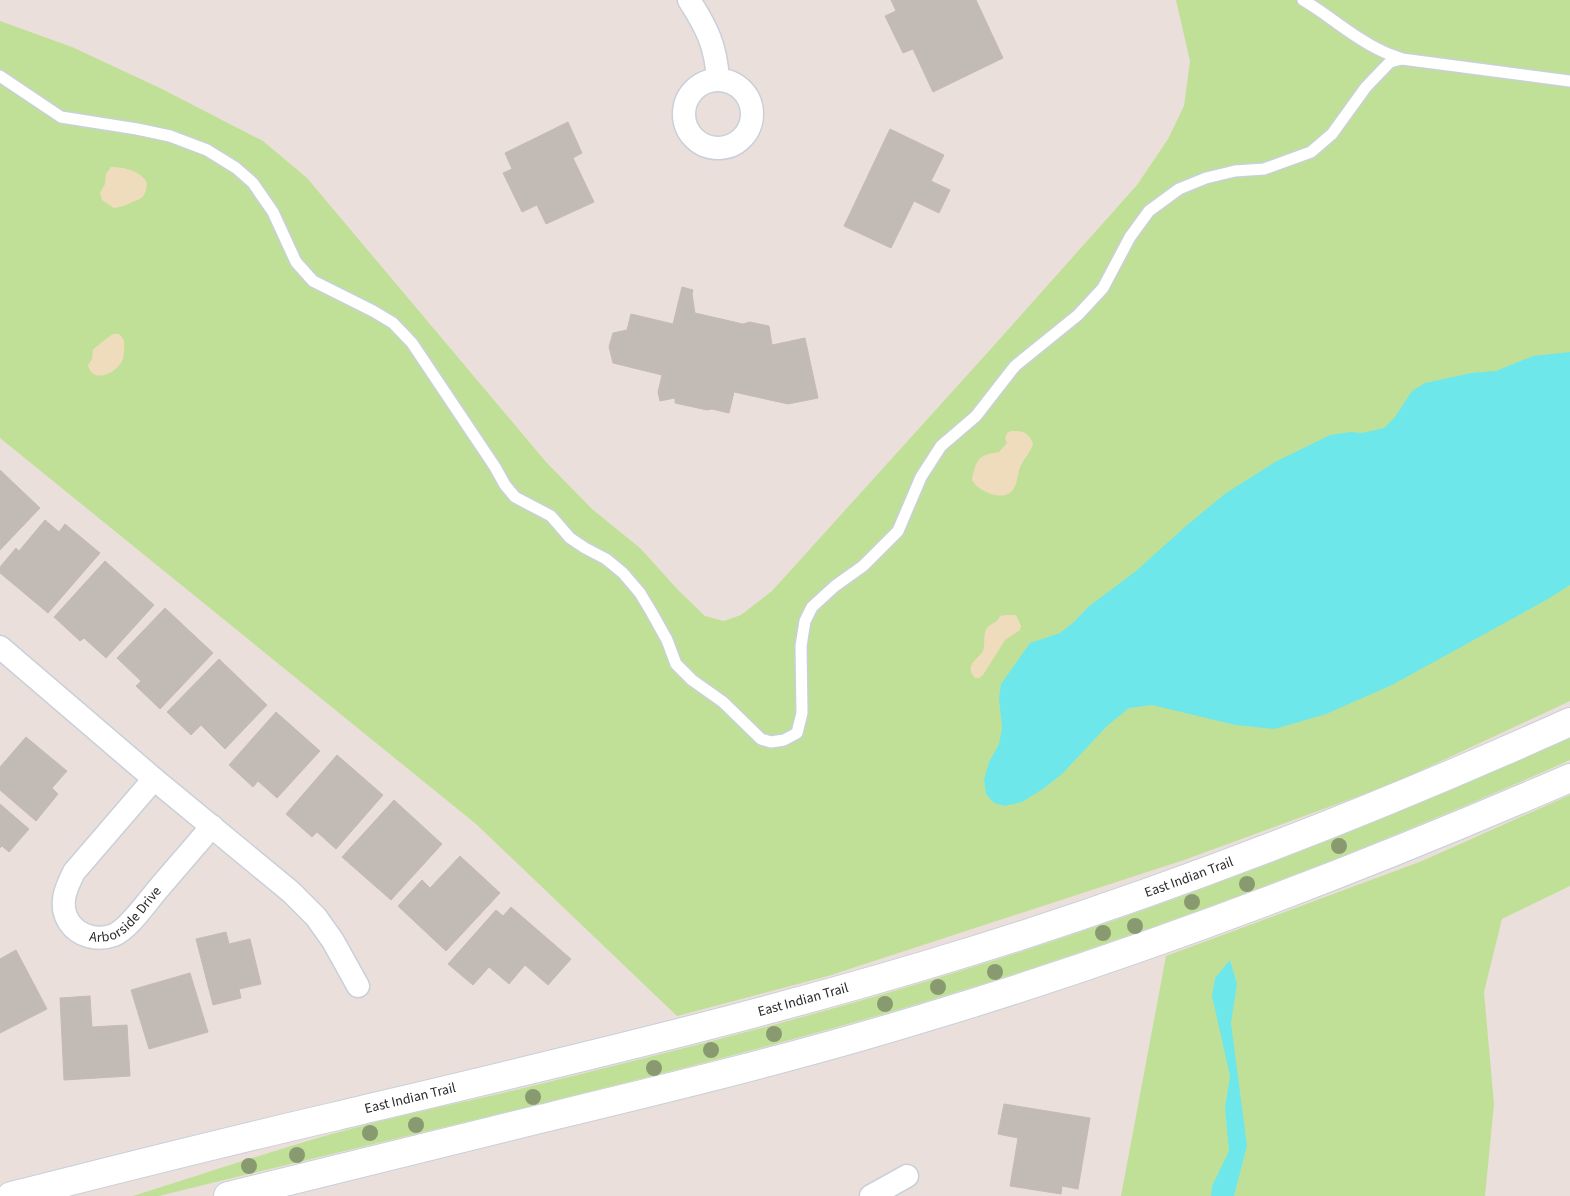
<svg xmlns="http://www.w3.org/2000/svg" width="1570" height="1196" font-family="'Source Sans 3',sans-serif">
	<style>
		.green { fill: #c1e097 }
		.sand { fill: #efdcbd }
		.water { fill: #6ee7eb }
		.building { fill: #c2bbb5; stroke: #c5bbb4 }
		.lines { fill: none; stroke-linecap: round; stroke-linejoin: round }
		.service-casing { stroke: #c8d0da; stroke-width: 14 }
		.minor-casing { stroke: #c8d0da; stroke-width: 25 }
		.secondary-casing { stroke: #c8d0da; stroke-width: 30 }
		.service { stroke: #fff; stroke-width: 11 }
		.minor { stroke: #fff; stroke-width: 22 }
		.secondary { stroke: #fff; stroke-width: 28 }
		.tree { fill: #899a71 }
		.labels { text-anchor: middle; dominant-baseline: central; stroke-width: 4.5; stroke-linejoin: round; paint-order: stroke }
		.street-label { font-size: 14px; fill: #282828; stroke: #fff }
	</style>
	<rect width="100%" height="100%" fill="#eadfda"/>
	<g class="green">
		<path d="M 1176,0 L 1570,0 L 1570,701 L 1392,784 L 1184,860 L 828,976 L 677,1016 L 476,824 L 0,438 L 0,21 L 72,47 L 160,88 L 263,141 L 307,178 L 546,462 L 592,509 L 640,548 L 679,591 L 705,616 L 724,621 L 741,615 L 772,591 L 989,351 L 1137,185 L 1168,139 L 1184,106 L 1190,61 Z"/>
		<path d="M 1570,738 L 1570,760 C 1348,859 1120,945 887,1013 C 647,1082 402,1136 159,1196 L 133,1196 C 207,1173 282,1147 358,1127 C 414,1112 471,1101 528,1087 C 673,1052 818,1015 960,971 C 1169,907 1371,827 1570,738 Z"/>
		<path d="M 1570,795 L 1570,886 L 1502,919 L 1484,992 L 1494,1104 L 1485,1196 L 1121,1196 L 1166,956 L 1422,861 Z"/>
	</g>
	<g class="sand">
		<path d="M 111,167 C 125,167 141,171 147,183 C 145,198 143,198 130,203 C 124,206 120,207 114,208 L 102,200 L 100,193 L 105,184 L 106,174 Z"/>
		<path d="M 114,334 L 119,334 L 124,340 C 124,346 125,356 122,361 C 116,374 92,384 88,365 L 92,359 L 93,350 C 96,347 110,335 114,334 Z"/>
		<path d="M 1011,431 C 1022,431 1028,432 1033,443 C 1031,453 1024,458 1020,467 C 1017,475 1018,485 1011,492 C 1001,502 974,489 972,479 C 972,476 974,471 975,467 C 979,455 987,454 999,452 L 1007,443 L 1005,438 L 1007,433 Z"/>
		<path d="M 1006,615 L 1016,615 L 1021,626 L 1020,630 L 1005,640 L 983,675 L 979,678 L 975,678 C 972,674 970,672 971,667 C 972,660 980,657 983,651 C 986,643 982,633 988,627 C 993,622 997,623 1000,616 Z"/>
	</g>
	<g class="water">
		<path d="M 1570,352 L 1570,585 L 1548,599 L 1392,685 L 1326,714 L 1275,729 L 1235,725 L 1152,705 L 1129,708 L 1107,726 L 1062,774 L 1043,789 L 1022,802 L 1005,806 L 994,803 L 986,794 L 984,780 L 989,762 L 999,744 L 1002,728 L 999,698 L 1001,684 L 1030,643 L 1060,633 L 1074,622 L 1088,607 L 1136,571 L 1186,526 L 1226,493 L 1275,462 L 1330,435 L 1351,432 L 1362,433 L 1384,428 L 1395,417 L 1412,391 L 1425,383 L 1471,373 L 1496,371 L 1533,356 Z"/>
		<path d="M 1230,960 L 1237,984 L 1231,1023 L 1247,1146 L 1234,1196 L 1211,1196 L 1212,1186 L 1229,1151 L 1225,1108 L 1230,1076 L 1212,996 L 1215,978 Z"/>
	</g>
	<g class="building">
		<path d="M 891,0 L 976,0 L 1003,58 L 933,92 L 913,49 L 903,53 L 885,16 L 896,11 Z"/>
		<path d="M 568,122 L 582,153 L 573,158 L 594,202 L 546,224 L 537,205 L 522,212 L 503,173 L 512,169 L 505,153 Z"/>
		<path d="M 890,129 L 944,155 L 931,181 L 950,190 L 939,213 L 914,201 L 891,248 L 844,226 Z"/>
		<path d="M 682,287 L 693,290 L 692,294 L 695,313 L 743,324 L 750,322 L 769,326 L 772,345 L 805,338 L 818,398 L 788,404 L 734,392 L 729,413 L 712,409 L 707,410 L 675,403 L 675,398 L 660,401 L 658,392 L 662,375 L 613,363 L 609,347 L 613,333 L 627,330 L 631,314 L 673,324 Z"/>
		<path d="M 0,470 L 40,508 L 0,550 Z"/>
		<path d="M 45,520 L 59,532 L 65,524 L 100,553 L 48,613 L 0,573 L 0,567 L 16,548 L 19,551 Z"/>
		<path d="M 105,561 L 154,605 L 106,658 L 84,638 L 80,641 L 54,617 Z"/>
		<path d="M 165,608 L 213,653 L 160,709 L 136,686 L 141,681 L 117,658 Z"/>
		<path d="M 219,659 L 267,705 L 225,749 L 201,725 L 191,735 L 167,712 Z"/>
		<path d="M 276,712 L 320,751 L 277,798 L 258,781 L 253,787 L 229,765 Z"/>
		<path d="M 26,737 L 67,771 L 52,788 L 58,794 L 36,821 L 0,790 L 0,767 Z"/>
		<path d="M 337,755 L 383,795 L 336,849 L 317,832 L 312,837 L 286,814 Z"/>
		<path d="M 394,800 L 442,844 L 391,900 L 342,857 Z"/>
		<path d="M 0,804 L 29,829 L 9,852 L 2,846 L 0,848 Z"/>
		<path d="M 460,856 L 500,893 L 446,951 L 398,906 L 422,880 L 430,888 Z"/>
		<path d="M 511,907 L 571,959 L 548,985 L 525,965 L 509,984 L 489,967 L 473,985 L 448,964 L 496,910 L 503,916 Z"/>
		<path d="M 226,932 L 229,944 L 250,939 L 261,984 L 239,989 L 241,998 L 213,1005 L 196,939 Z"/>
		<path d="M 16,950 L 47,1009 L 0,1033 L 0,959 Z"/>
		<path d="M 190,973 L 208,1032 L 149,1049 L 131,990 Z"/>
		<path d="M 90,996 L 92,1027 L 127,1025 L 130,1076 L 64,1080 L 60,998 Z"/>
		<path d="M 1004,1104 L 1090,1118 L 1078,1189 L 1062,1186 L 1061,1194 L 1010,1186 L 1018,1138 L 998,1134 Z"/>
	</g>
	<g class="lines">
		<g class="service-casing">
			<g id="service">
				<path d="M 1303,0 C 1329,15 1352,37 1380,50 C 1387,54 1395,56 1402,59 L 1570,81"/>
				<path d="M 0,76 L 61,117 L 137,129 L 170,136 L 207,150 L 236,168 L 253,183 L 273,212 L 296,262 L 313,281 L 373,311 L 393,323 L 412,343 L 495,467 L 505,485 L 515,497 L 551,516 L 570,538 L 585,548 L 606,559 L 623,573 L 640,593 L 652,613 L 667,640 L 676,664 L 692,680 L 723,702 L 761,739 L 771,742 L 784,740 L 797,733 L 802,713 L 801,646 L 805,621 L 812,607 L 835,586 L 863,566 L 898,531 L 921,477 L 941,446 L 976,416 L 1015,366 L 1078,315 L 1103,288 L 1130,237 L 1149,211 L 1179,189 L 1206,178 L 1235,171 L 1264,169 L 1311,152 L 1332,134 L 1366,87 L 1390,62 L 1402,59"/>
			</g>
		</g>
		<g class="minor-casing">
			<g id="minor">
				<path d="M 689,0 C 707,28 716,46 718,80"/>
				<circle cx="718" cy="114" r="34"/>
				<path d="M 0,647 L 154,779 L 291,892 L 316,917 L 333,941 L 358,986"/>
				<path id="s1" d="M 154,779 L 74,872 C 66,888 58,905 69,922 C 79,937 98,941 114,935 C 128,929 144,906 154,894 C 173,871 193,849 212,826"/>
				<path d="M 871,1196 L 907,1176"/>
			</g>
		</g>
		<g class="secondary-casing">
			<g id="secondary">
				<path id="s2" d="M 11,1196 C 119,1169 228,1141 337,1116 C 534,1069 732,1023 926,965 C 1145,900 1361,816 1570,722"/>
				<path d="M 228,1196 C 333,1170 438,1144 544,1118 C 672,1087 801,1056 927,1017 C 1147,951 1360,869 1570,778"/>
			</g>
		</g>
		<use href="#service" class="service"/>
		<use href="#minor" class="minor"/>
		<use href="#secondary" class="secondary"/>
	</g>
	<g class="tree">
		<circle cx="1339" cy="846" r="8"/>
		<circle cx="1247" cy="884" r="8"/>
		<circle cx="1192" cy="902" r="8"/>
		<circle cx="1135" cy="926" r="8"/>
		<circle cx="1103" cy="933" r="8"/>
		<circle cx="995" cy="972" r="8"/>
		<circle cx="938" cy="987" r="8"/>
		<circle cx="885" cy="1004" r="8"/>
		<circle cx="774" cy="1034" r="8"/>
		<circle cx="711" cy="1050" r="8"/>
		<circle cx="654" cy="1068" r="8"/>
		<circle cx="533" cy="1097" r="8"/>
		<circle cx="416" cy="1125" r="8"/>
		<circle cx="370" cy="1133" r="8"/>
		<circle cx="297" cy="1155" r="8"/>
		<circle cx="249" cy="1166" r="8"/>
	</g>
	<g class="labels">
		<g class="street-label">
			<text stroke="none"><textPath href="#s2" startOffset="1221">East Indian Trail</textPath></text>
			<text stroke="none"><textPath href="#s1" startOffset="246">Arborside Drive</textPath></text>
			<text stroke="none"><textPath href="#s2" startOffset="816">East Indian Trail</textPath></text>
			<text stroke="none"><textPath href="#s2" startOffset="411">East Indian Trail</textPath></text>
		</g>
	</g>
</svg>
